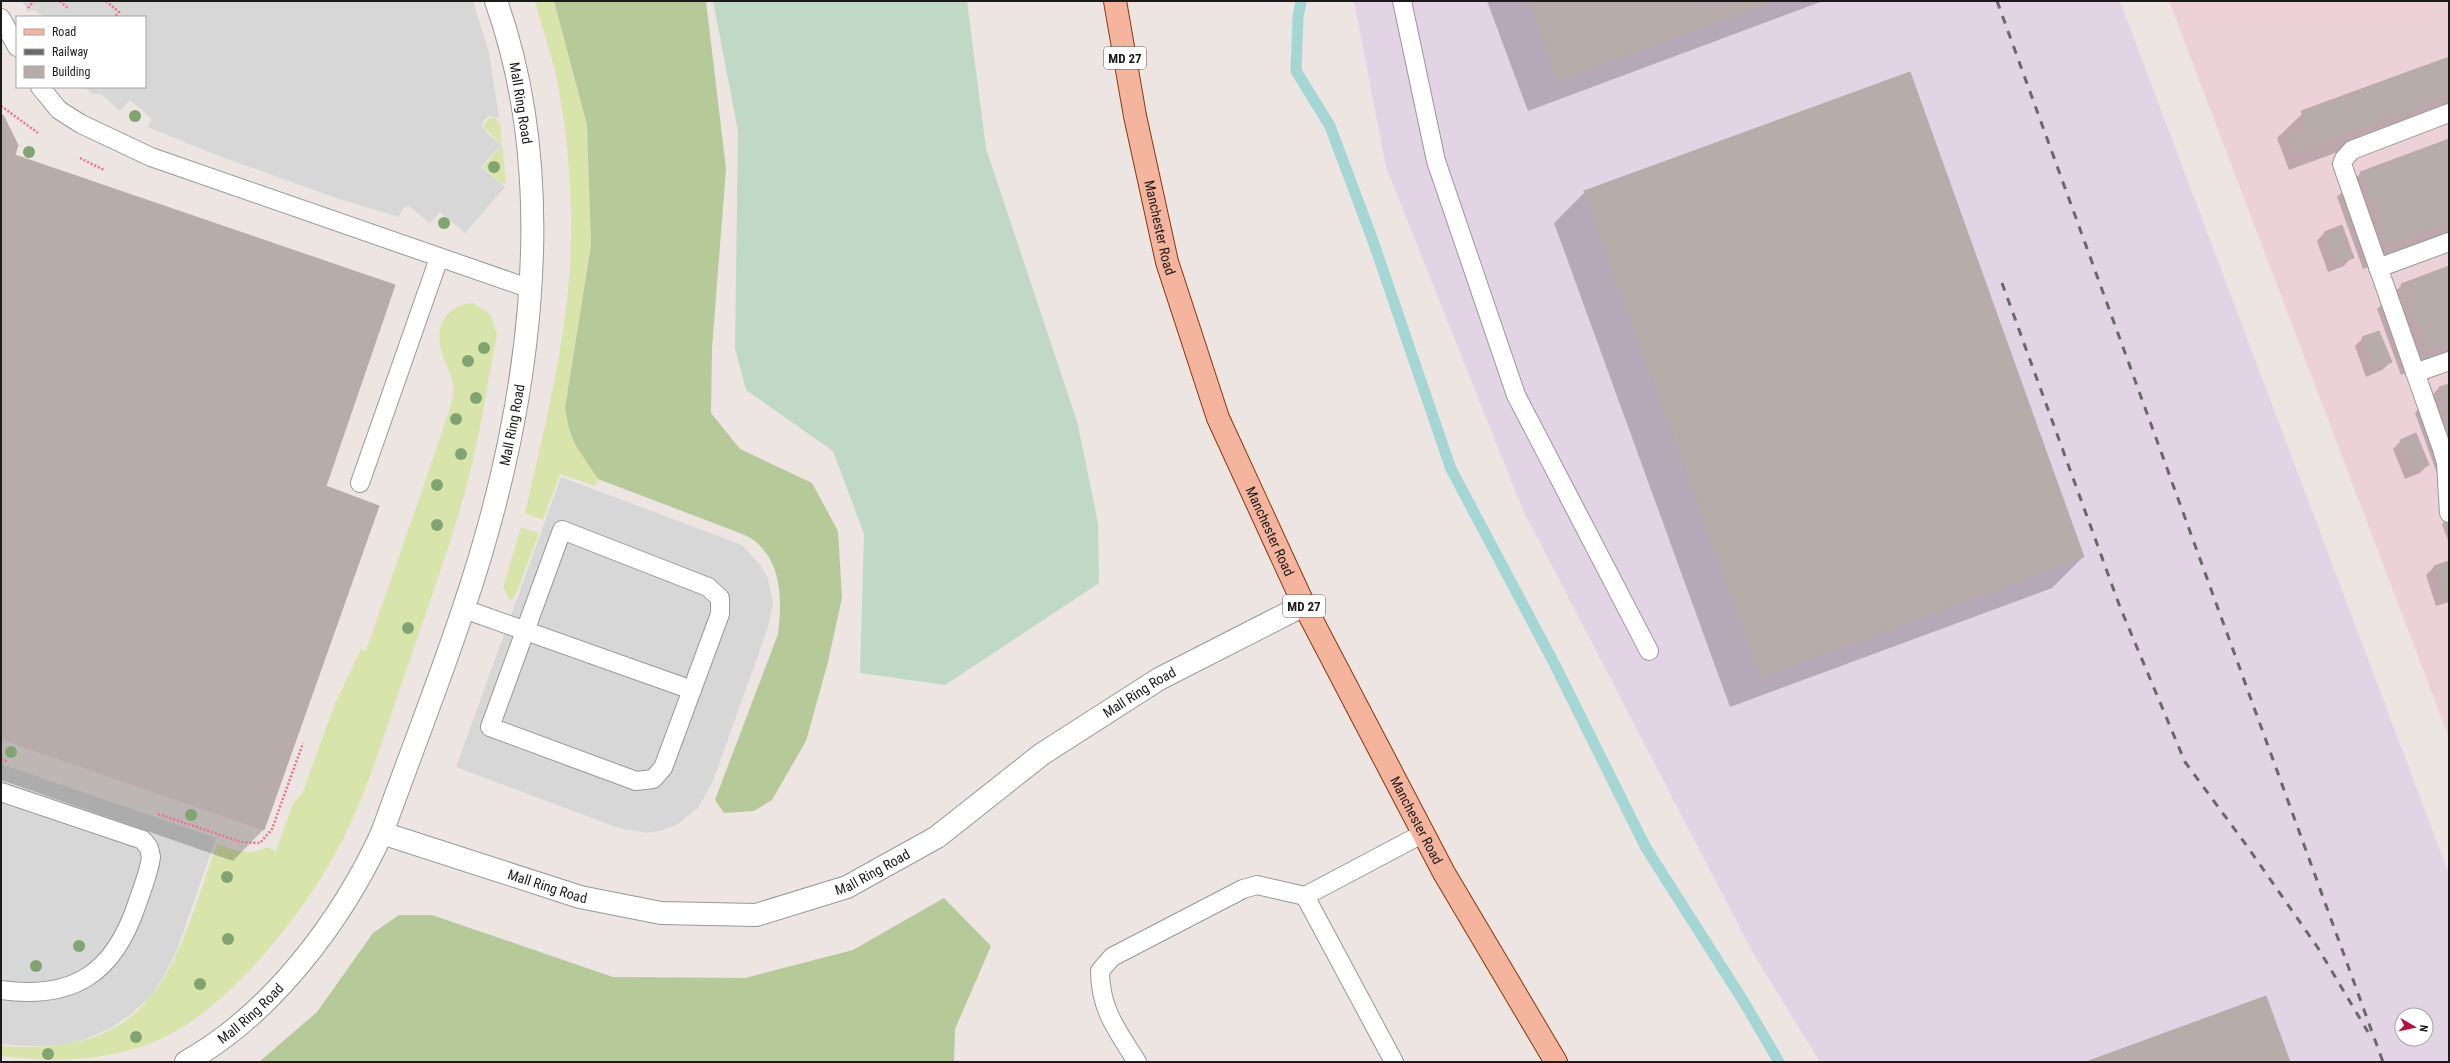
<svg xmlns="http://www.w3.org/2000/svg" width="2450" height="1063" font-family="'Roboto Condensed',sans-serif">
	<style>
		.commercial { fill: #edd1d9 }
		.industrial { fill: #e3d4e5; fill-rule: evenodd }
		.grass { fill: #d9e4aa }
		.forest { fill: #b6c999 }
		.wetland { fill: #c0d9c5 }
		.parking { fill: #d7d7d7 }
		.shadow { fill: #0003 }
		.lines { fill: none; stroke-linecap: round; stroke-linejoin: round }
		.stream { stroke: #a4d7d3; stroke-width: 11 }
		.building { fill: #b8acab; stroke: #bda8a5 }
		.lane-casing { stroke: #989898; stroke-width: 20 }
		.street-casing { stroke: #989898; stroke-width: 24 }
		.primary-casing { stroke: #89370a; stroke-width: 24 }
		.path { stroke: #f06f8b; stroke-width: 2.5; stroke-dasharray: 2 2; stroke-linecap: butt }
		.lane { stroke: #fff; stroke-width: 18 }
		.street { stroke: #fff; stroke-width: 22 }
		.primary { stroke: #f5b49e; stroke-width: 22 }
		.rail { stroke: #696969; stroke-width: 3; stroke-dasharray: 8 8; stroke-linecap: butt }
		.tree { fill: #80a570 }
		.labels { text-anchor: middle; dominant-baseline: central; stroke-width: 3.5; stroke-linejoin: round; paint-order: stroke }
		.shield { fill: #fff; stroke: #5f5f5f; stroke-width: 1 }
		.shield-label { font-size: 13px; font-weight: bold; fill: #1b1b1b }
		.street-label { font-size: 14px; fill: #1b1b1b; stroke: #fff }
	</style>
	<rect width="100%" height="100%" fill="#ece5e2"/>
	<path class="commercial" d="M 2169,1 L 2449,1 L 2449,738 Z"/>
	<path class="industrial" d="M 1354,1 L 2120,1 L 2449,874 L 2449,1062 L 1820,1062 L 1753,953 L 1523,510 L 1386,167 ZM 2402,1015 L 2426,1015 L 2426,1039 L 2402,1039 Z"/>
	<g class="grass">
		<path d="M 535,1 L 554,1 L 587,125 L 591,245 L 565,408 L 576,446 L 598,479 L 595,486 L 560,474 L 543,520 L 525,513 C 541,443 559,372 567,300 C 575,229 571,155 558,85 C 553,57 542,29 535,1 Z"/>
		<path d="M 489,118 L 495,118 L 500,123 L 506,184 L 501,183 L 483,167 L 502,145 L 484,127 L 484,124 Z"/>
		<path d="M 474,303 L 491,315 L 497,334 C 488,381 481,430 469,476 C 452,542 428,606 406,671 C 386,728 369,789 341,843 C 307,909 234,1002 167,1036 C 116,1061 57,1063 1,1056 L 1,1046 C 159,1057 173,968 217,844 C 234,850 250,857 267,847 L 276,851 L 293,803 L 302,794 L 334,706 L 361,649 L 366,651 L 448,415 C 450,407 454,397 453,388 C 453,374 444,364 441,350 C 434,325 448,304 474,303 Z"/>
		<path d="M 521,527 L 539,533 L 515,597 L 510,600 L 503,588 Z"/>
	</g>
	<g class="forest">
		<path d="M 554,1 L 706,1 L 726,169 L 712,348 L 711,413 L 740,449 L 812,483 L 838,531 L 842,598 L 828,662 L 806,741 L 772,800 L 754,811 L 724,813 L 715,800 L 778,634 C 782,602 783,561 752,539 C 746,535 739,533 732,530 L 598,479 L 576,446 L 569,429 L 565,408 L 591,245 L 587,125 Z"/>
		<path d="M 944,898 L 991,946 L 955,1029 L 954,1062 L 259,1062 L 317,1012 L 373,933 L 399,915 L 432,915 L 613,977 L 745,978 L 853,950 Z"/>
	</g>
	<path class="wetland" d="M 713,1 L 967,1 L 986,149 L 1078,425 L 1098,523 L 1099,583 L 945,685 L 860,673 L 864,534 L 833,451 L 746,390 L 735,348 L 738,131 Z"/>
	<g class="parking">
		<path d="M 22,1 L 473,1 L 489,53 L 499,118 L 489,116 L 483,121 L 482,125 L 485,131 L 501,145 L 481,167 L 505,187 L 465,233 L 440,212 L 430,223 L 409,206 L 403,208 L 399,217 L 336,198 L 211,153 L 148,127 L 151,121 L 150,117 L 130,100 L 120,111 L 101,94 L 93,94 L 85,87 L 145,87 L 145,17 L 44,17 L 34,10 L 28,12 Z"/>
		<path d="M 561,477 L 742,545 L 761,566 L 768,579 L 773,604 L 767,630 L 713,781 L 698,808 L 676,825 L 663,830 L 648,833 L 619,828 L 456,767 Z"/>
		<path d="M 1,764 L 216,838 L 177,950 L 165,974 L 151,996 L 131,1014 L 111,1028 L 85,1039 L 60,1045 L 32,1046 L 1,1044 Z"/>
	</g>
	<g class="shadow">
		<path d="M 1487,1 L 1823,1 L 1528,111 Z"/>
		<path d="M 2449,59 L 2449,111 L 2289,170 L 2277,138 L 2302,114 Z"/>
		<path d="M 1,117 L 14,155 L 325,487 L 377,507 L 263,830 L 233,861 L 1,780 Z"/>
		<path d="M 2449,140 L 2449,238 L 2363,269 L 2337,197 L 2361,173 Z"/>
		<path d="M 1585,192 L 2083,557 L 2052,588 L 1730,707 L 1554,223 Z"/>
		<path d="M 2325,232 L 2352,257 L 2344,266 L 2328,272 L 2317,241 Z"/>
		<path d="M 2449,267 L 2449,357 L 2401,375 L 2377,309 L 2402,285 Z"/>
		<path d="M 2363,338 L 2391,362 L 2382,370 L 2366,377 L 2355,346 Z"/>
		<path d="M 2449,385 L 2449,475 L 2439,479 L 2415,413 L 2439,388 Z"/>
		<path d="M 2401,441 L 2428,465 L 2420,473 L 2405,479 L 2393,449 Z"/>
		<path d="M 2449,517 L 2449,543 L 2442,524 Z"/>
		<path d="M 2449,562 L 2449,602 L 2436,606 L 2426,575 L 2434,567 Z"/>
	</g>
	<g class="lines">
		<path class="stream" d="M 1301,1 L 1298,18 L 1296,71 L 1330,126 L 1372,238 L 1451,469 L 1555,665 L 1646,848 L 1744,1002 L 1779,1062"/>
	</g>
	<g class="building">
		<path d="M 1529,1 L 1773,1 L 1558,81 Z"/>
		<path d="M 2449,57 L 2449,97 L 2313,146 L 2301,111 Z"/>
		<path d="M 1910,72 L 2084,557 L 1761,677 L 1584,191 Z"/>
		<path d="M 3,115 L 18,145 L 15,155 L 395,285 L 326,486 L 379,506 L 264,830 L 1,739 L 1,116 Z"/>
		<path d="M 2303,128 L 2310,146 L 2294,153 L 2287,135 Z"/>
		<path d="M 2449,139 L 2449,223 L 2388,246 L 2360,172 Z"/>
		<path d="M 2342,225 L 2354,258 L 2336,264 L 2324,232 Z"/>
		<path d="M 2449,266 L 2449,343 L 2426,351 L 2401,284 Z"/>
		<path d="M 2379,331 L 2392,362 L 2374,369 L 2362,337 Z"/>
		<path d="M 2449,384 L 2449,416 L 2439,387 Z"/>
		<path d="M 2416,433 L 2429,465 L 2413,471 L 2400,440 Z"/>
		<path d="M 2449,561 L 2449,597 L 2444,598 L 2434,566 Z"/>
		<path d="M 2266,996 L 2290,1062 L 2086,1062 Z"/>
	</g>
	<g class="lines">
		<g class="lane-casing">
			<g id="lane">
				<path d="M 1402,1 L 1436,161 L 1516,395 L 1649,651"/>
				<path d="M 1,18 L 17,47"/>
				<path d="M 40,87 L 59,110 L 81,124 L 151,157 L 531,289"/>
				<path d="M 2449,113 L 2352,150 L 2344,159 L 2342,164 L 2442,449 L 2446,463 L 2449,513"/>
				<path d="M 2378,268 L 2449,242"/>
				<path d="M 2415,373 L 2449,361"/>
				<path d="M 360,483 L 439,258"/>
				<path d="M 562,530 L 708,587 L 720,598 L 720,614 L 663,768 L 653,779 L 636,781 L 490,727 Z"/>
				<path d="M 464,609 L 692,690"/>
				<path d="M 1,792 L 143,840 L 149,848 L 151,857 C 149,873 142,889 137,904 C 114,973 74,1000 1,990"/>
				<path d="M 1137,1062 C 1117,1030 1100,1009 1100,971 L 1112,957 L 1243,889 L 1257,885 L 1305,896"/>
				<path d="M 1394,1062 L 1305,896 L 1424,833"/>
			</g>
		</g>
		<g class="street-casing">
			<g id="street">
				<path id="s1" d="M 382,833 L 580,897 L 661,913 L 756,915 L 847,887 L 937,837 L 1042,754 L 1159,679 L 1304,605"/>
				<path id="s2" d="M 186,1062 C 272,1014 342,920 382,833 C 409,758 438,685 463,610 C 527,422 564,192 496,1"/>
			</g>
		</g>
		<g class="primary-casing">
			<g id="primary">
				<path id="s3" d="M 1115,1 L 1135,116 L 1167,262 L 1218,418 L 1304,605 L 1444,873 L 1556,1062"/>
			</g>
		</g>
		<g class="path">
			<path d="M 60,1 L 69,9"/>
			<path d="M 106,1 L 119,12 L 115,17"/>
			<path d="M 28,8 L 34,1"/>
			<path d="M 1,106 L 38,133"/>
			<path d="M 80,158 L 104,170"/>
			<path d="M 1,759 L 8,762"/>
			<path d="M 158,814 L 241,842 L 260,843 L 272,829 L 303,743"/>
		</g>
		<use href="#lane" class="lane"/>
		<use href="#street" class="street"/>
		<use href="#primary" class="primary"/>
		<g class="rail">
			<path d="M 1997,1 L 2383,1062"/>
			<path d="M 2002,283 L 2120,607 L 2185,762 L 2247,846 L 2318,948 L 2368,1032"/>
		</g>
	</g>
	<g class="tree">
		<circle cx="135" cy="116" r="6"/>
		<circle cx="29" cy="152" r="6"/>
		<circle cx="494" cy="167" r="6"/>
		<circle cx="444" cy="223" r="6"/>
		<circle cx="484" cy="348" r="6"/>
		<circle cx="468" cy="361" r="6"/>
		<circle cx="476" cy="398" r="6"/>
		<circle cx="456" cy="419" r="6"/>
		<circle cx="461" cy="454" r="6"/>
		<circle cx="437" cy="485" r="6"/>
		<circle cx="437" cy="525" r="6"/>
		<circle cx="408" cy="628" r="6"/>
		<circle cx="11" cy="752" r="6"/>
		<circle cx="191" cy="815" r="6"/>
		<circle cx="227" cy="877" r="6"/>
		<circle cx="228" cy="939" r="6"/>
		<circle cx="79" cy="946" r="6"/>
		<circle cx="36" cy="966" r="6"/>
		<circle cx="200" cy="984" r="6"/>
		<circle cx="136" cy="1037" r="6"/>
		<circle cx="48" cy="1054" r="6"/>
	</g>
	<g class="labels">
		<g class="shield">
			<rect x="1104" y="47" width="42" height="22" rx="3"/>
			<rect x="1283" y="595" width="42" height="22" rx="3"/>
		</g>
		<g class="shield-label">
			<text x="1125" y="58">MD 27</text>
			<text x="1304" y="606">MD 27</text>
		</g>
		<g class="street-label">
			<text transform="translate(521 103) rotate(81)">Mall Ring Road</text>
			<text stroke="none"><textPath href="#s3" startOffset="231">Manchester Road</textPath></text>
			<text stroke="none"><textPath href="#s2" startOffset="735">Mall Ring Road</textPath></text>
			<text stroke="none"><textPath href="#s3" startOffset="555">Manchester Road</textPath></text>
			<text stroke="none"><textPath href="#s1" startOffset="833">Mall Ring Road</textPath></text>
			<text stroke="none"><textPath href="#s3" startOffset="879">Manchester Road</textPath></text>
			<text stroke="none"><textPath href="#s1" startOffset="510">Mall Ring Road</textPath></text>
			<text stroke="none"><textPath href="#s1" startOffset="174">Mall Ring Road</textPath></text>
			<text stroke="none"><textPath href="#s2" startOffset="81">Mall Ring Road</textPath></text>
		</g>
	</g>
	<rect width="2450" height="1063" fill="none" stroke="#1b1b1b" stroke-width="4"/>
	<rect x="16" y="16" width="130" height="72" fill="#ffffff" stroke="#a4a4a4"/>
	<rect x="24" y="29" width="20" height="6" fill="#f5b49e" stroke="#a4a4a4"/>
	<text x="52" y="36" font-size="12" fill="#1b1b1b">Road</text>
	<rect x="24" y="49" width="20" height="6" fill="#696969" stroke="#a4a4a4"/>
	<text x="52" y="56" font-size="12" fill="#1b1b1b">Railway</text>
	<rect x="24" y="66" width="20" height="12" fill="#b8acab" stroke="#a4a4a4"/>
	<text x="52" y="76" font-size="12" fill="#1b1b1b">Building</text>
	<g transform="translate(2414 1027) rotate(99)"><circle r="19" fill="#ffffff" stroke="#a4a4a4"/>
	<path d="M0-3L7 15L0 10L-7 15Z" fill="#b90d44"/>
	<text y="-6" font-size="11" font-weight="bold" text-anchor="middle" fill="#1b1b1b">N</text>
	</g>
</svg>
